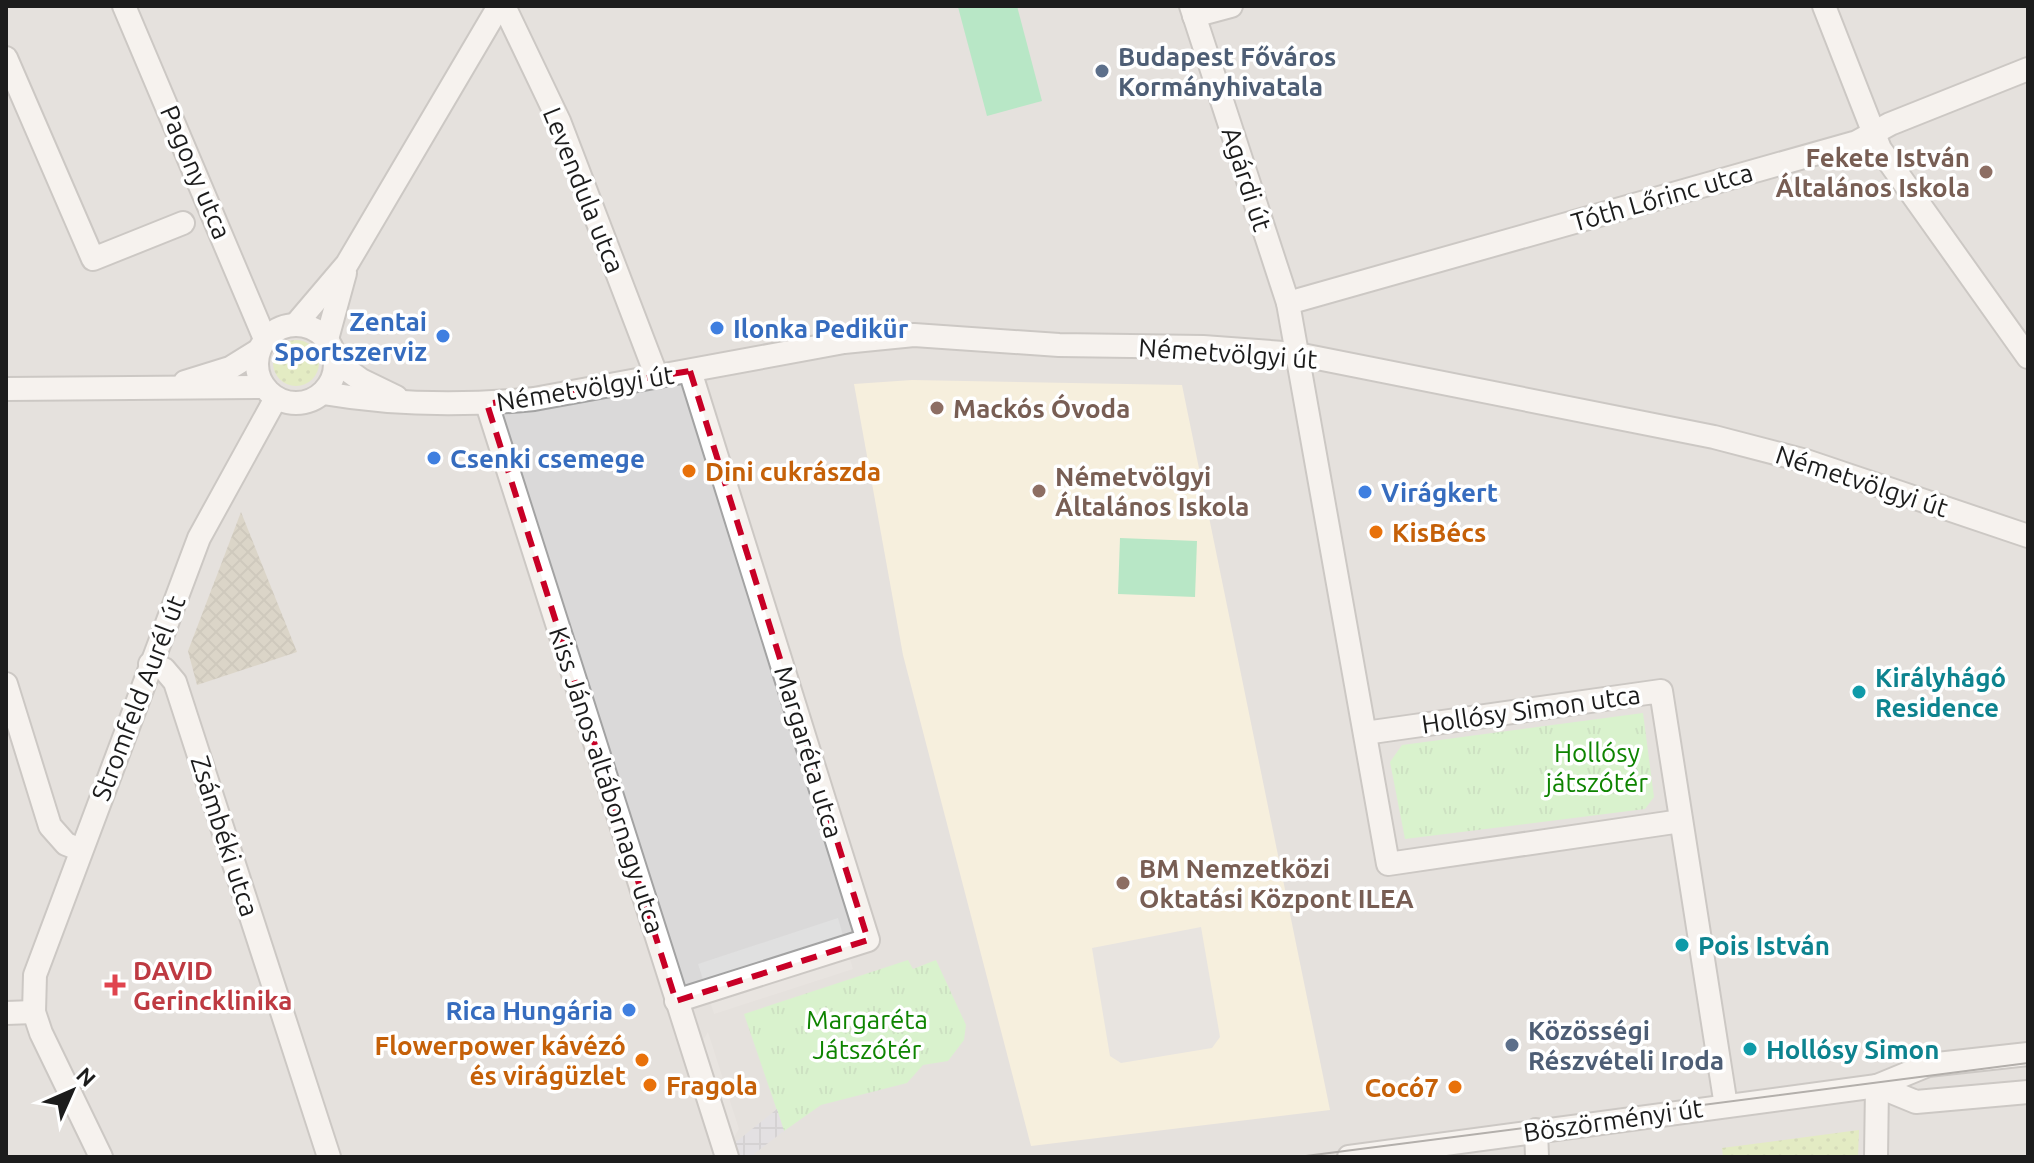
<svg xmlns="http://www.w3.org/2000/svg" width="2034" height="1163" font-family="Ubuntu,sans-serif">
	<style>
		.residential { fill: #dad9d9 }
		.education { fill: #fff8d9 }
		.construction { fill: url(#construction-cross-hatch) }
		.grass { fill: url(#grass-dots) }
		.park { fill: url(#park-tufts) }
		.pitch { fill: #76e7a6 }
		.parking { fill: #e0e0e0 }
		.plaza { fill: url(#plaza-grid) }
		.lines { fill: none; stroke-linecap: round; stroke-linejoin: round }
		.minor-casing { stroke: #a3a3a3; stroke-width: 26 }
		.minor { stroke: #fff; stroke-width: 22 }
		.tram { stroke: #6a6a6a; stroke-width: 2 }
		.marked { fill: none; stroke: #c80026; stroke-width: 6; stroke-dasharray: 16 10; stroke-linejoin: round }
		.service-dot { fill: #5c6f8a; stroke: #fff; stroke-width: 3 }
		.education-dot { fill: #8d6e63; stroke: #fff; stroke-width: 3 }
		.shop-dot { fill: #3f7fe0; stroke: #fff; stroke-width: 3 }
		.food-dot { fill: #e8710a; stroke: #fff; stroke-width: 3 }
		.culture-dot { fill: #0f9aa8; stroke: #fff; stroke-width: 3 }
		.health-dot { fill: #e0444e; stroke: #fff; stroke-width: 3 }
		.labels { text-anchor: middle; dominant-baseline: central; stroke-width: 7; stroke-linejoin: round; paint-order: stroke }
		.service-label { font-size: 26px; font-weight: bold; fill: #4e5e75; stroke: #fff; text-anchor: start }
		.education-label { font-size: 26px; font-weight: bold; fill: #785e54; stroke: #fff; text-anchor: start }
		.street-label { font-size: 26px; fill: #1c1c1c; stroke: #fff }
		.shop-label { font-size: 26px; font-weight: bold; fill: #366cbe; stroke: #fff; text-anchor: start }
		.food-label { font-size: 26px; font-weight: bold; fill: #c56008; stroke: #fff; text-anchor: start }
		.culture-label { font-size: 26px; font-weight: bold; fill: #0d838f; stroke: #fff; text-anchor: start }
		.park-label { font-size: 26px; fill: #0e8400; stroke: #fff }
		.health-label { font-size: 26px; font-weight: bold; fill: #be3a42; stroke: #fff; text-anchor: start }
	</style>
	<defs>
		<pattern id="construction-cross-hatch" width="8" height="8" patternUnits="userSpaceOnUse" patternTransform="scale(2)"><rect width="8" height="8" fill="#c4bfab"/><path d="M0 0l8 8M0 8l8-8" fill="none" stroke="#a8a493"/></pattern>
		<pattern id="grass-dots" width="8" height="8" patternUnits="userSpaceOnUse" patternTransform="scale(2)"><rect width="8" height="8" fill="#d6efa0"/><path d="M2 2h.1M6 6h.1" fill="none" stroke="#b7cc89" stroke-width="1.8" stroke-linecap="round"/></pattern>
		<pattern id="park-tufts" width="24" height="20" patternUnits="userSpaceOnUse" patternTransform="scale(2)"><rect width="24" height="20" fill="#bfffb7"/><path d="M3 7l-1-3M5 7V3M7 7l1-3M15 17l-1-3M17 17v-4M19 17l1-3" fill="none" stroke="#a4da9d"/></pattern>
		<pattern id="plaza-grid" width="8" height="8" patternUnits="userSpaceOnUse" patternTransform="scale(2)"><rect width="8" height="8" fill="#d5d8e5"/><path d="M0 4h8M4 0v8" fill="none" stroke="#b6b9c4"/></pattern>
	</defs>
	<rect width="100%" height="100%" fill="#efe7e0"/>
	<rect class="residential" x="6" y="6" width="2022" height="1151"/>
	<path class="education" d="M 912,380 L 1182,385 L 1330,1110 L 1031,1146 L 903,655 L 854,384 Z"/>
	<path class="construction" d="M 241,512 L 297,652 L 197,685 L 188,651 Z"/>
	<g class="grass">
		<circle cx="296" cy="363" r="23"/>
		<path d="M 1859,1130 L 1858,1157 L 1723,1157 L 1722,1148 Z"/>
	</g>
	<g class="park">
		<path d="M 1643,713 L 1654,797 L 1645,809 L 1405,839 L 1390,762 L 1402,745 Z"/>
		<path d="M 908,960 L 913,969 L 936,960 L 966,1025 L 964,1040 L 948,1061 L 923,1065 L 907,1083 L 821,1105 L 784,1131 L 744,1014 Z"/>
	</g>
	<g class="pitch">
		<path d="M 1017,6 L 1042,101 L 987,116 L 958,7 Z"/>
		<path d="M 1120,538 L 1197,541 L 1195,597 L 1118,594 Z"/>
	</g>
	<g class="parking">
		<path d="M 838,918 L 853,969 L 714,1014 L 698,964 Z"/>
		<path d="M 1201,927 L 1220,1037 L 1212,1048 L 1121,1063 L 1110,1056 L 1092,948 Z"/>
		<path d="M 708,1032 L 739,1129 L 725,1152 L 694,1055 Z"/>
	</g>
	<path class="plaza" d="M 777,1109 L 784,1131 L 754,1154 L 754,1157 L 717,1157 Z"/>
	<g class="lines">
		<g class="minor-casing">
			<g id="minor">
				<path d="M 124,6 L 265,339"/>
				<path d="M 504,6 L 559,121 L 657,377"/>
				<path d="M 1191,6 L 1288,303 L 1388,864 L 1681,821"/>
				<path d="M 1824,6 L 1880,149 L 2028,357"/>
				<path d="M 1194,16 L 1231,6"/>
				<path d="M 6,58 L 93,259 L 183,223"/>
				<path d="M 1288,303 L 1857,142 L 1890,124 L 2028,69"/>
				<path d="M 296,324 L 347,264 L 499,6"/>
				<circle cx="296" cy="364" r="39"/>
				<path d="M 327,339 L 345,273"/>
				<path d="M 335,361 L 361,380 L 396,397"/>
				<path d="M 185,382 L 230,368 L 259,350"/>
				<path d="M 6,389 L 264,387"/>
				<path d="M 323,393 C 393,405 463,406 534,399 L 844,342 L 914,335 L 1059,345 L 1203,347 L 1297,354 L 1714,437 L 1806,461 L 2028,536"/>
				<path d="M 487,404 L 727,1157"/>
				<path d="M 150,664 L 164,669 L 175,682 L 329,1157"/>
				<path d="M 6,684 L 50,826 L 66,844 L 81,850"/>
				<path d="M 1365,733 L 1661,691 L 1726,1106"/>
				<path d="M 676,1001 L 868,940 L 690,371"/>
				<path d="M 6,1013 L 34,1012"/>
				<path d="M 1877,1086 L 1916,1102 L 2028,1092"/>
				<path d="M 1536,1130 L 1537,1157"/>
				<path d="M 101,1157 L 41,1033 L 34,1012 L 35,975 L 199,538 L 276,398"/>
				<path d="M 1349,1157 L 1877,1086 L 1928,1065 L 2028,1054"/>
				<path d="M 1876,1157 L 1877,1086"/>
			</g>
		</g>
		<use href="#minor" class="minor"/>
		<path class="tram" d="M 1298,1157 L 2028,1063"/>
	</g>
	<path d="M0 0H2034V1163H0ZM 690,371 L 868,940 L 676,1001 L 487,404 Z" fill="#efe7e0" fill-opacity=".55" fill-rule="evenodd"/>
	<path class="marked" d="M 690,371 L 868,940 L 676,1001 L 487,404 Z"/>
	<g class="service-dot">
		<circle cx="1102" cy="71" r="8"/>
		<circle cx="1512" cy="1045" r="8"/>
	</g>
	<g class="education-dot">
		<circle cx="1986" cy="172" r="8"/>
		<circle cx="937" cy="408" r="8"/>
		<circle cx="1039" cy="491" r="8"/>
		<circle cx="1123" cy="883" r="8"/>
	</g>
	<g class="shop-dot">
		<circle cx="717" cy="328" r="8"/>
		<circle cx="443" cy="336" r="8"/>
		<circle cx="434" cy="458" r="8"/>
		<circle cx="1365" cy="492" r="8"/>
		<circle cx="629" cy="1010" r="8"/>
	</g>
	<g class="food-dot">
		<circle cx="689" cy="471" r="8"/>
		<circle cx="1376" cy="532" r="8"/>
		<circle cx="642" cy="1060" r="8"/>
		<circle cx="650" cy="1085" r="8"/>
		<circle cx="1455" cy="1087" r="8"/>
	</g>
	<g class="culture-dot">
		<circle cx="1859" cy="692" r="8"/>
		<circle cx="1682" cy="945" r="8"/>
		<circle cx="1750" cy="1049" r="8"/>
	</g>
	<path class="health-dot" d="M111 973h8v8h8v8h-8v8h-8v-8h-8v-8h8z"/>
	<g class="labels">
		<g class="service-label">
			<text x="1118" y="56">Budapest Főváros<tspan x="1118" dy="30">Kormányhivatala</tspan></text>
			<text x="1528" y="1030">Közösségi<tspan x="1528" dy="30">Részvételi Iroda</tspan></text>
		</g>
		<g class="education-label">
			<text x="1970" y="157" text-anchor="end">Fekete István<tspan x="1970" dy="30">Általános Iskola</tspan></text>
			<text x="953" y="408">Mackós Óvoda</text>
			<text x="1055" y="476">Németvölgyi<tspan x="1055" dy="30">Általános Iskola</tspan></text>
			<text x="1139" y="868">BM Nemzetközi<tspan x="1139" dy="30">Oktatási Központ ILEA</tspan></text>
		</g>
		<g class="street-label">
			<text transform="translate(196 172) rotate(67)">Pagony utca</text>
			<text transform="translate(1247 179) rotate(72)">Agárdi út</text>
			<text transform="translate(584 190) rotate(68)">Levendula utca</text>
			<text transform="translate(1662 197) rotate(-16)">Tóth Lőrinc utca</text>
			<text transform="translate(1228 353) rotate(4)">Németvölgyi út</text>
			<text transform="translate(585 388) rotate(-9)">Németvölgyi út</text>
			<text transform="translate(1862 481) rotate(18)">Németvölgyi út</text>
			<text transform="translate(138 698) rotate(-69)">Stromfeld Aurél út</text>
			<text transform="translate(1531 709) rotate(-8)">Hollósy Simon utca</text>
			<text transform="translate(809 752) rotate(73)">Margaréta utca</text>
			<text transform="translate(607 780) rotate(72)">Kiss János altábornagy utca</text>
			<text transform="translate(225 836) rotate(72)">Zsámbéki utca</text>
			<text transform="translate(1613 1120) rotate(-8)">Böszörményi út</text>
		</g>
		<g class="shop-label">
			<text x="427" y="321" text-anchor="end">Zentai<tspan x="427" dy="30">Sportszerviz</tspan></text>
			<text x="733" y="328">Ilonka Pedikür</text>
			<text x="450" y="458">Csenki csemege</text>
			<text x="1381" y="492">Virágkert</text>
			<text x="613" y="1010" text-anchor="end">Rica Hungária</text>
		</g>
		<g class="food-label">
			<text x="705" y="471">Dini cukrászda</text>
			<text x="1392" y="532">KisBécs</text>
			<text x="626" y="1045" text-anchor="end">Flowerpower kávézó<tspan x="626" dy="30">és virágüzlet</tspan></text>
			<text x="666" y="1085">Fragola</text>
			<text x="1439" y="1087" text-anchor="end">Cocó7</text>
		</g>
		<g class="culture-label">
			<text x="1875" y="677">Királyhágó<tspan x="1875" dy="30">Residence</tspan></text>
			<text x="1698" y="945">Pois István</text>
			<text x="1766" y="1049">Hollósy Simon</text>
		</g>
		<g class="park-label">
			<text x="1597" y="752">Hollósy<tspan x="1597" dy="30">játszótér</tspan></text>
			<text x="867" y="1019">Margaréta<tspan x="867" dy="30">Játszótér</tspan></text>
		</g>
		<g class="health-label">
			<text x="133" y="970">DAVID<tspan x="133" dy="30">Gerincklinika</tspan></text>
		</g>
	</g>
	<rect width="2034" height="1163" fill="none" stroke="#1c1c1c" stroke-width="16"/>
	<g transform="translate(72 1091) rotate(45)" stroke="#ffffff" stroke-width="6" paint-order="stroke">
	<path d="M0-6L14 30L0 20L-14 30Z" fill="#1c1c1c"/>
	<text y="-12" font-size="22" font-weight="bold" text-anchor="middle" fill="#1c1c1c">N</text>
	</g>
</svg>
